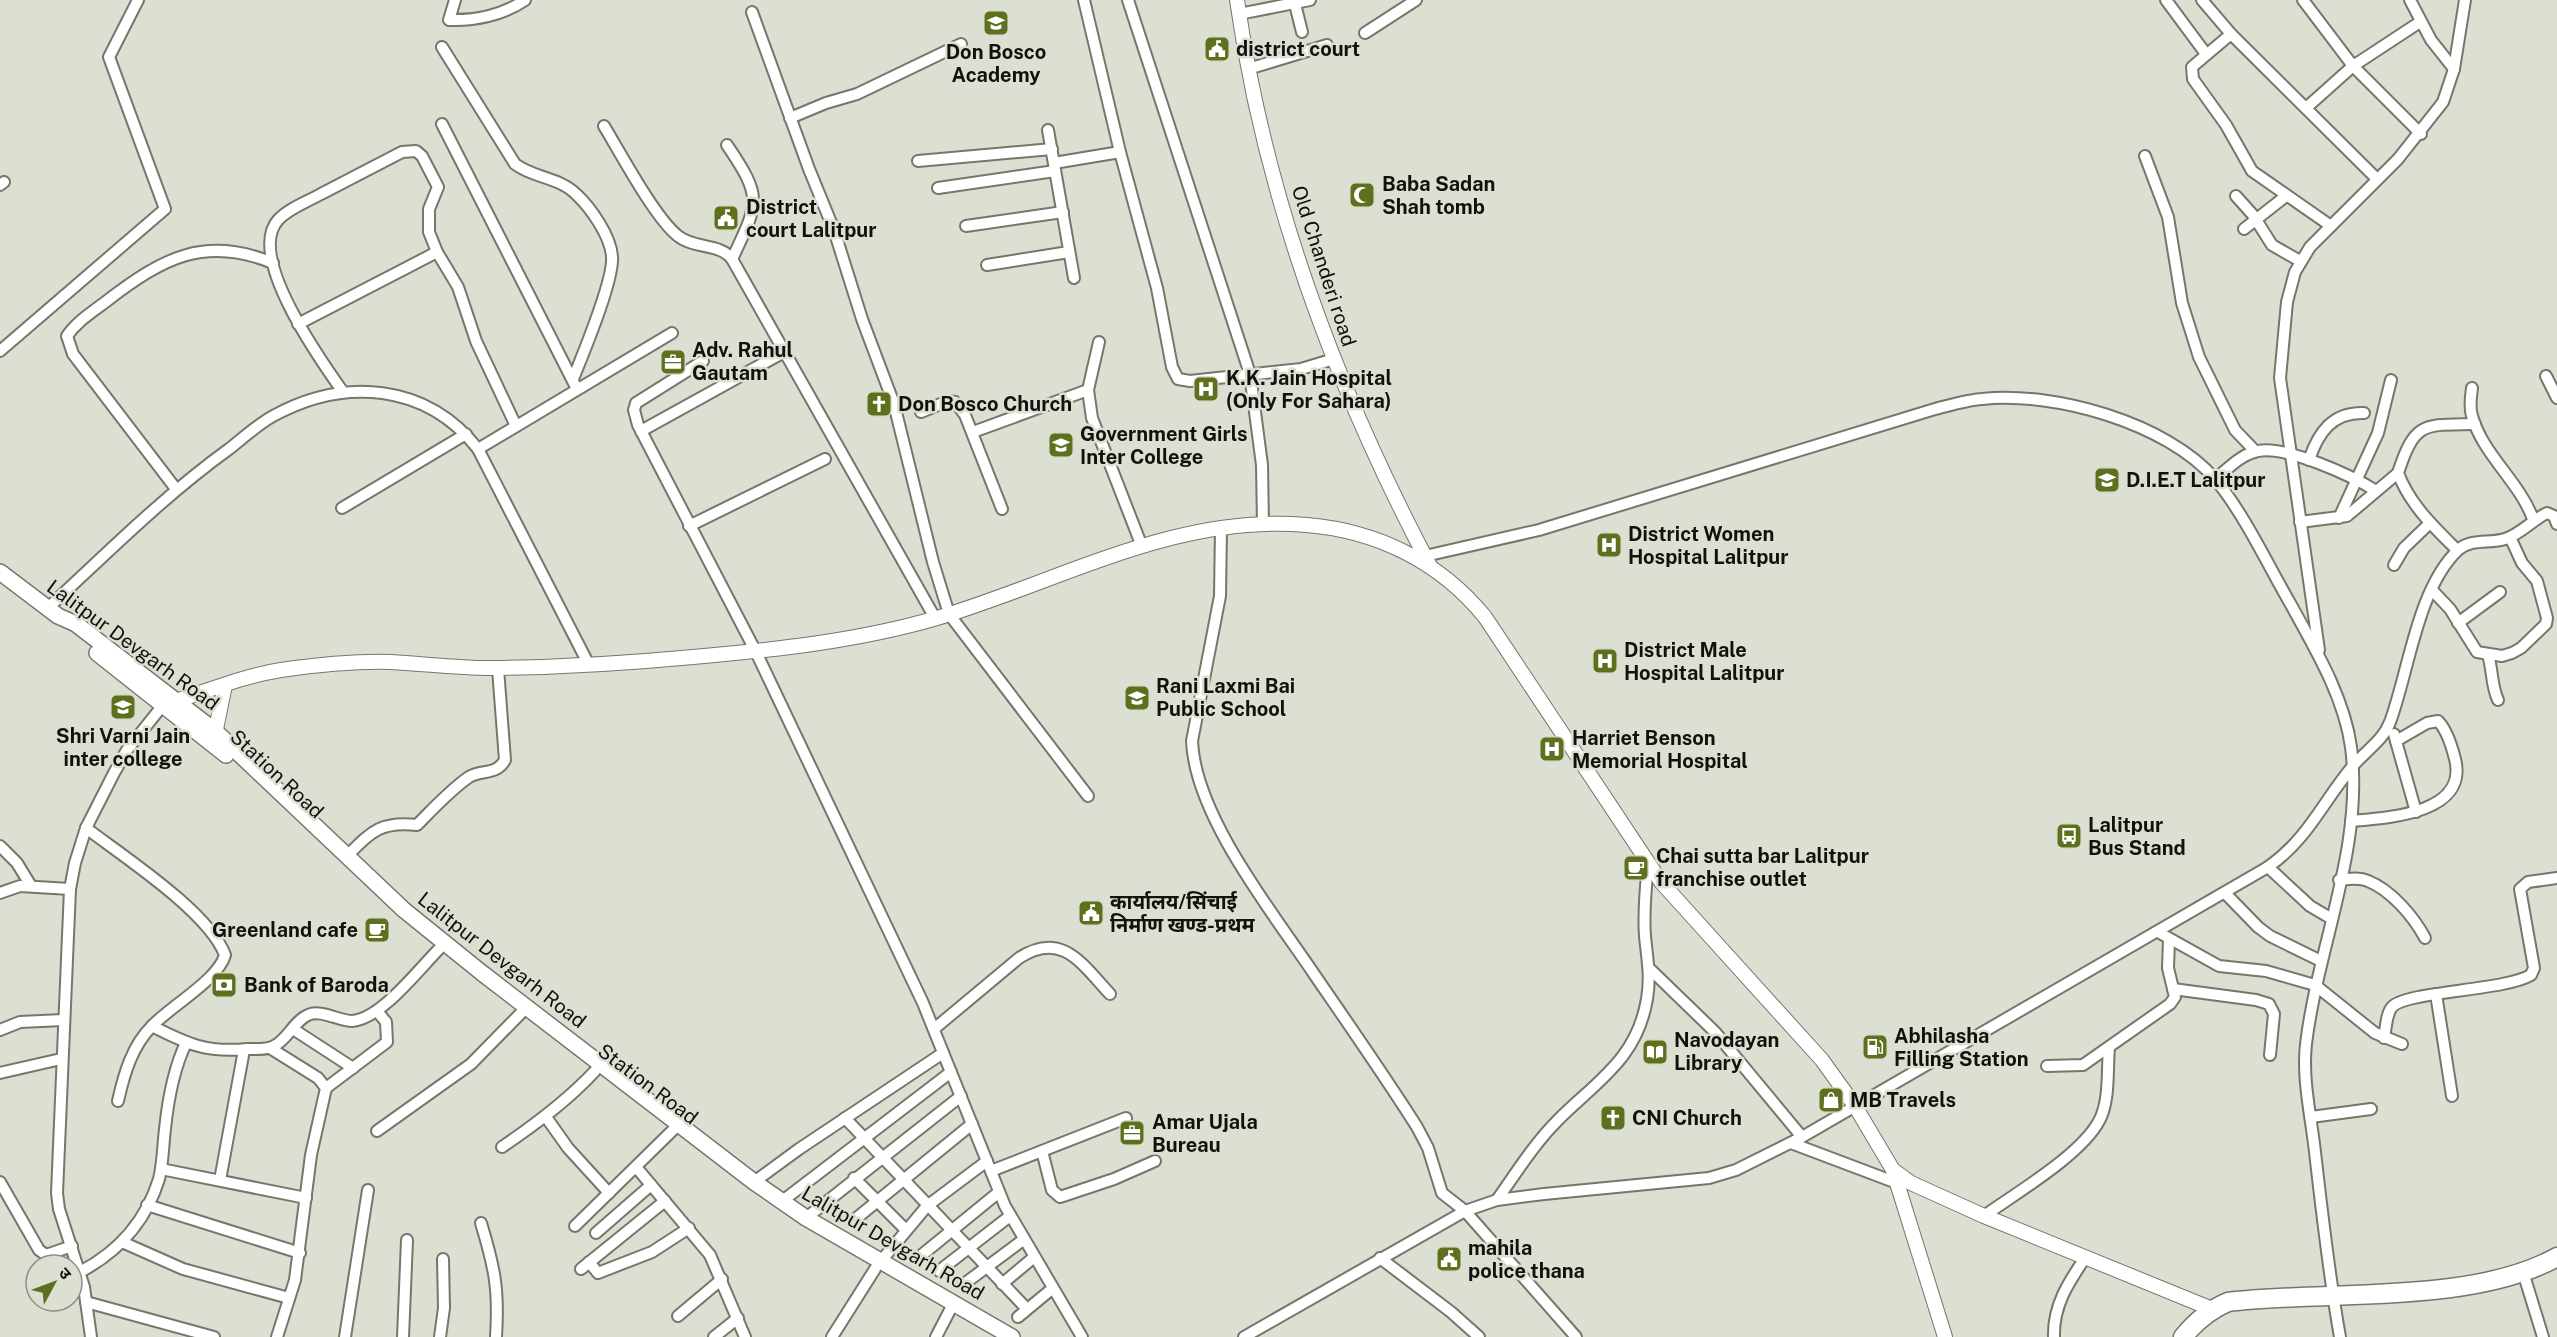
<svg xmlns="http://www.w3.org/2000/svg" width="2557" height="1337" font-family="'Public Sans','Noto Sans Devanagari',sans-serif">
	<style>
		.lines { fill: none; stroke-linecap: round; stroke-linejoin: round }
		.minor-casing { stroke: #74776c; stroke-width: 14 }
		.tertiary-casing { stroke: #74776c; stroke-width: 16 }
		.secondary-casing { stroke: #74776c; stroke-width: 18 }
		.primary-casing { stroke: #74776c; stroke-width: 21 }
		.minor { stroke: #fff; stroke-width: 10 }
		.tertiary { stroke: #fff; stroke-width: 14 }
		.secondary { stroke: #fff; stroke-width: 15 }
		.primary { stroke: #fff; stroke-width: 18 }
		.labels { text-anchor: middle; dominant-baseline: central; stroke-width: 5; stroke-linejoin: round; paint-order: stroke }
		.poi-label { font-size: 20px; font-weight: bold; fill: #11120e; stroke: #dce0d3; text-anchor: start }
		.street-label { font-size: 20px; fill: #11120e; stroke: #dce0d3 }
	</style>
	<rect width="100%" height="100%" fill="#dce0d3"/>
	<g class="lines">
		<g class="minor-casing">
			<g id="minor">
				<path d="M 455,0 L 449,20 C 475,21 503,15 525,0"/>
				<path d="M 1084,0 L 1120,152 L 1157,288 L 1172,367 L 1178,379 L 1190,381 L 1301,369 L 1334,359"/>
				<path d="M 1128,0 L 1250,374 L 1262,465 L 1263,524"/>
				<path d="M 1294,0 L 1302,32"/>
				<path d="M 2166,0 L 2206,54"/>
				<path d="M 2202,0 L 2231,34 L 2377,179"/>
				<path d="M 2303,0 L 2353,66 L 2421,134"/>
				<path d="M 2410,0 L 2431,40 L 2454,69"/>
				<path d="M 752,12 L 809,169 L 834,230 L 862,319 L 894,404 L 933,562 L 949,614 L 1088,796"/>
				<path d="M 1239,14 L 1310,0"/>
				<path d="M 1365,33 L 1416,0"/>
				<path d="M 2231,34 L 2192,67 L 2193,79 L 2226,125 L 2252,171 L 2331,226"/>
				<path d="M 442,47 L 515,164 C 533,178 559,177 576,194 C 590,207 611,236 612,257 C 614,280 583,354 573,379"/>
				<path d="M 1248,69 L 1327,45"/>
				<path d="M 2306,108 L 2353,66 L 2420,22"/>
				<path d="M 790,118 L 826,103 L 857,94 L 961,44"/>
				<path d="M 442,124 L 577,389"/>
				<path d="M 604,126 C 621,154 655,218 678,236 C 694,249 720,243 732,259 L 935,618"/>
				<path d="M 1048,130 L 1074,278"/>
				<path d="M 727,145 C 763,198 759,202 732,259"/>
				<path d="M 2145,156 L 2168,217 L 2182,303 L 2199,357 L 2235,430 L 2255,451"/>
				<path d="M 918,161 L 1052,149"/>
				<path d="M 1054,163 L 1120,152"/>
				<path d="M 0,185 L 4,182"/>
				<path d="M 938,188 L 1055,171"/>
				<path d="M 2236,196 L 2253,215 L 2272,245 L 2300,261"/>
				<path d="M 966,226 L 1063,212"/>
				<path d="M 2244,229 L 2286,196"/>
				<path d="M 987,265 L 1069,252"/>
				<path d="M 298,324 L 437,252"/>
				<path d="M 1099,342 L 1088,390 L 1092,418 L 1141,544"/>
				<path d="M 0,351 L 165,209 L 109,57 L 138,0"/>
				<path d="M 703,361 L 636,403 L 634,410 L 638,425 L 756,652 L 923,1003 L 1005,1206 L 1082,1337"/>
				<path d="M 2546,376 L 2557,398"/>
				<path d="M 2472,388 C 2471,397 2469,407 2472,416 C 2483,455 2519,481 2533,519"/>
				<path d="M 343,392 C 321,361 246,256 278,220 C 289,208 307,202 321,194 C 348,180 375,166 402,152 L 416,151 L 422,156 L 438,187 L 429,209 L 429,232 L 437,252 L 458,287 L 476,341 L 516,426"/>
				<path d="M 921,412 L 948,401 L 955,402 L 965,415 L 1002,509"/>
				<path d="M 641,431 L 784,352"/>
				<path d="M 973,432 L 1088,390"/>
				<path d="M 478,449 L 672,333"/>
				<path d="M 2309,460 C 2318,433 2332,412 2364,413"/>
				<path d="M 2215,479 C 2228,469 2241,454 2258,451 C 2285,445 2353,476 2376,491"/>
				<path d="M 176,489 L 73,354 L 67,336 C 77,321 94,311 108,300 C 163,258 205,235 273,263"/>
				<path d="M 342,508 L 466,434"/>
				<path d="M 2339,518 L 2378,433 L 2391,380"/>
				<path d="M 2300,522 L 2347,516 L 2398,473"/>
				<path d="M 689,526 L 825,459"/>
				<path d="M 1221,529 L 1220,596 L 1192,741 C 1195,816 1273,913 1314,974 C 1349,1025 1384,1075 1417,1127 L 1428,1148 L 1442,1193 L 1465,1211 L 1576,1337"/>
				<path d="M 2457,550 C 2434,527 2410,505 2398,473 C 2415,420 2425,425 2475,424"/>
				<path d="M 1425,556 L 1539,530 L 1935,409 C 1951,405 1967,400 1982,399 C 2054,391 2167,423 2215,479 C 2243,512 2268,565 2290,603 C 2314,647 2344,696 2351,747 C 2364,847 2318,945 2306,1044 C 2302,1079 2311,1116 2315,1152 C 2322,1213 2329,1276 2340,1337"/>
				<path d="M 2394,565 L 2404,548 L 2430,523"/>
				<path d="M 2432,590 L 2450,609 L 2477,652 L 2502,656 L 2512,653 L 2521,648 L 2546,624 L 2547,618 L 2537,581 L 2522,563 L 2510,537"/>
				<path d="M 48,608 C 107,553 164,496 229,449 C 243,438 257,425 273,416 C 344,377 426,383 478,449 L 589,665"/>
				<path d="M 2458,623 L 2500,592"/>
				<path d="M 2319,650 L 2280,378 L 2287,302 L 2295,272 L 2310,247 L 2398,159 L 2443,102 L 2454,69 L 2465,0"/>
				<path d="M 2488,655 C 2493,671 2491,685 2498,700"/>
				<path d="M 2394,734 L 2416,812"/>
				<path d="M 2351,821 C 2386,818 2469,814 2455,759 C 2452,747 2447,730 2438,721 L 2427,723 L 2396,741"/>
				<path d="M 86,828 C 124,857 209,912 225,955 C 218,980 171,1006 152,1026 C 132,1046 124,1074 118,1101"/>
				<path d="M 0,846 L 17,863 L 31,886"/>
				<path d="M 347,856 C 371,832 380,821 417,825 C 433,809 450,790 469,777 C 482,769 496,776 505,760 L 498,669"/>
				<path d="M 2268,867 L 2310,906 L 2332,919"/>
				<path d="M 2339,880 C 2349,879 2359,877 2368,881 C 2391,890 2414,917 2425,938"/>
				<path d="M 0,893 L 20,886 L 70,889"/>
				<path d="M 2225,893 L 2258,927 L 2270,936 L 2321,961"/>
				<path d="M 2158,932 L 2219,966 L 2266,971 L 2315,985 L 2375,1033 L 2402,1044"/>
				<path d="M 1651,970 L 1715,1032 L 1802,1137"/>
				<path d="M 2173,989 L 2256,1000 L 2269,1004 L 2274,1014 L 2270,1055"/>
				<path d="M 2436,994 L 2452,1096"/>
				<path d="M 152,1026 C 187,1044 207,1053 247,1049 C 256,1049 267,1050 274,1046 C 288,1039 294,1021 308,1015 C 321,1009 339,1021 352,1021 C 381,1019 419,969 439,949"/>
				<path d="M 293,1029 L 353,1068"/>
				<path d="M 934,1029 L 1019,958 C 1062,930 1082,964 1110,994"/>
				<path d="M 0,1030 L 20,1022 L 63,1020"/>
				<path d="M 2384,1038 C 2386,1029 2386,1014 2392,1007 C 2406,991 2504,991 2531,975 L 2534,968 L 2520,889 L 2528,882 L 2557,878"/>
				<path d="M 270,1048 L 318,1078 L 326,1088 L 311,1155 L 295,1280 L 277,1337"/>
				<path d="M 2047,1066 L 2083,1065 L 2170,1004 L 2175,997 L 2168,968 L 2169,939"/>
				<path d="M 0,1073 L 61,1059"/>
				<path d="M 326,1088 L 387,1042 L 386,1022 L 377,1011"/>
				<path d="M 546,1117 L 568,1148 L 609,1193"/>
				<path d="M 2311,1117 L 2371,1109"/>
				<path d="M 845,1118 L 1027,1309"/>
				<path d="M 377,1131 L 471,1064 L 521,1013"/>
				<path d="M 1791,1143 L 1897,1183"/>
				<path d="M 502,1147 C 536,1124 567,1101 595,1071"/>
				<path d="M 1042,1151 L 1052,1190 L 1060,1197 L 1114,1179 L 1155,1161"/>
				<path d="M 636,1167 L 710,1255 L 745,1337"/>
				<path d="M 161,1169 L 306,1198"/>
				<path d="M 991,1171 L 1126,1118"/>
				<path d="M 854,1178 L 906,1230"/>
				<path d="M 220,1180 L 244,1050"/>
				<path d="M 0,1182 L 39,1250 L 46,1255 L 72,1246"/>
				<path d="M 754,1182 L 799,1149 L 943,1053"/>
				<path d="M 1497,1200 C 1516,1173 1534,1144 1558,1120 C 1597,1081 1637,1059 1647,999 C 1651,976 1647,958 1645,936 C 1643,911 1646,887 1648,863"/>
				<path d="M 781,1202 L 951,1072"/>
				<path d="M 147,1205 L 300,1253"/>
				<path d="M 1984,1216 C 2016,1193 2081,1155 2099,1121 C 2110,1101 2107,1070 2109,1047"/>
				<path d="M 806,1218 L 961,1096"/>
				<path d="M 853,1221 L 972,1124"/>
				<path d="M 481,1223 C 495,1269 499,1290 496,1337"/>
				<path d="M 575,1226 L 673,1130"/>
				<path d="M 596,1233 L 651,1185"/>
				<path d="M 122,1242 L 183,1269 L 289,1298"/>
				<path d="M 918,1258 L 999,1192"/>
				<path d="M 1380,1258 L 1451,1312 L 1479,1337"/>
				<path d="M 881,1261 L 927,1206 L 987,1161"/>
				<path d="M 589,1262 L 598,1273 L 652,1252 L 689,1228"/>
				<path d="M 581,1269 L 665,1201"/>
				<path d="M 939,1271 L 1010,1216"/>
				<path d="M 80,1272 C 118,1252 146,1221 159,1179 C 163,1163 163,1145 165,1129 C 168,1100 173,1070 186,1043"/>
				<path d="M 2523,1272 L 2543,1337"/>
				<path d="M 964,1284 L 1023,1240"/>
				<path d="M 1002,1284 L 1033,1258"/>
				<path d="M 86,1302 L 214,1337"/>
				<path d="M 678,1316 L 722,1279"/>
				<path d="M 1018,1317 L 1053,1288"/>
				<path d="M 91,1337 L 84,1287 L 59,1209 L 57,1193 L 70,889 L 75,863 L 86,828 L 114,773 L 127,750 L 163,705"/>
				<path d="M 345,1337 L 368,1190"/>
				<path d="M 403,1337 L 407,1240"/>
				<path d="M 440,1337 L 444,1308 L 443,1259"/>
				<path d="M 714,1337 L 738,1318"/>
				<path d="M 832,1337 L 875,1269"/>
				<path d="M 936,1337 L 950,1310"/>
				<path d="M 1244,1337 L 1465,1211 L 1497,1200 L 1544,1194 L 1709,1178 L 1736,1170 L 1802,1137 L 2268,867 C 2308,839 2322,803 2352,767 C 2364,752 2383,741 2390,722 C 2409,671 2417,589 2458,550 C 2471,538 2490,544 2505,539 C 2521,534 2532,520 2547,513 L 2554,516 L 2557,524"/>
				<path d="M 2054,1337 C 2053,1306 2068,1283 2085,1258"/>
			</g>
		</g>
		<g class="tertiary-casing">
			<g id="tertiary">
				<path d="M 1237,0 C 1265,197 1336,388 1429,564"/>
				<path d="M 169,703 C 206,692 242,676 281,670 C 316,665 355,661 391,662 C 427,664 464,669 500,668 C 565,667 629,663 693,657 C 774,650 858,641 937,618 C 1058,582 1177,513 1307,525 C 1378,531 1440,562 1485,617 L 1661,882 L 1822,1060 L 1855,1106 L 1893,1170 L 1911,1183 L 1984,1216 L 2212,1309"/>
				<path d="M 214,739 L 225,685"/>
				<path d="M 1893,1170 L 1945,1337"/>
			</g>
		</g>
		<g class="secondary-casing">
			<g id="secondary">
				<path d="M 0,572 L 58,616 L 76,624 L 215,731 L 404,910 L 482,973 L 754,1182 L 806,1218 L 1012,1337"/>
				<path d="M 97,653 L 226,755"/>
			</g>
		</g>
		<g class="primary-casing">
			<path id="primary" d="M 2183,1337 C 2196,1321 2209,1310 2228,1302 C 2326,1290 2471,1305 2557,1257"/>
		</g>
		<use href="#minor" class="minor"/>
		<use href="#tertiary" class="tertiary"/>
		<use href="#secondary" class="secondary"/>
		<use href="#primary" class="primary"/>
	</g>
	<defs>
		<g id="school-square" transform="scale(1.35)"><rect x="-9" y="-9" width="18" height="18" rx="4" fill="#5e701d" stroke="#dce0d3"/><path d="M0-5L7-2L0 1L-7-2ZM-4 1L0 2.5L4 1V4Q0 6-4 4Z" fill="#fff"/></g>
		<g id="civic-square" transform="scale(1.35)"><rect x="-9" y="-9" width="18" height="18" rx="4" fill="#5e701d" stroke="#dce0d3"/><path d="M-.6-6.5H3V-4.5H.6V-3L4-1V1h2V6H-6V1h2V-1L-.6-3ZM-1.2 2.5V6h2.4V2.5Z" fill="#fff"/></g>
		<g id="mosque-square" transform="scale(1.35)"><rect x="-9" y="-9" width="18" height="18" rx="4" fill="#5e701d" stroke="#dce0d3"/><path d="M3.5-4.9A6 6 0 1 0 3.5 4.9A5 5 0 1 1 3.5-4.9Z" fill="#fff"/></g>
		<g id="office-square" transform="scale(1.35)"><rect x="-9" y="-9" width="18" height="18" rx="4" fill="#5e701d" stroke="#dce0d3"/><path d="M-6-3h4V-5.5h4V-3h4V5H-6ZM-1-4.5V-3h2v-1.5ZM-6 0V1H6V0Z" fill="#fff"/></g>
		<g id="hospital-square" transform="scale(1.35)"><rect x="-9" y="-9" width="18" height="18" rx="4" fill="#5e701d" stroke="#dce0d3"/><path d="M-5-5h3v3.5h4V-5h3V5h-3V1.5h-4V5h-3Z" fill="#fff"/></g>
		<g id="church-square" transform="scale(1.35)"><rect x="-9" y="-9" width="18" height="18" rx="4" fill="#5e701d" stroke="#dce0d3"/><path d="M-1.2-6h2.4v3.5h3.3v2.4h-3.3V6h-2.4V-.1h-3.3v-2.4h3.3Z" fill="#fff"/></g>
		<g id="university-square" transform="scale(1.35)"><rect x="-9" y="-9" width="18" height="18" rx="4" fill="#5e701d" stroke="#dce0d3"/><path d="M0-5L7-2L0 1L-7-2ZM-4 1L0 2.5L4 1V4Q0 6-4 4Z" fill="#fff"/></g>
		<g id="bus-square" transform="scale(1.35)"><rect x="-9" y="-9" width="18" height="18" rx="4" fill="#5e701d" stroke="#dce0d3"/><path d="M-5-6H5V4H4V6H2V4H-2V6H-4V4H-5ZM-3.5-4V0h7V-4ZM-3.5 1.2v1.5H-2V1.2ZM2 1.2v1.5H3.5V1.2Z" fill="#fff"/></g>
		<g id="cafe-square" transform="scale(1.35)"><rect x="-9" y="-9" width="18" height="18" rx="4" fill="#5e701d" stroke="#dce0d3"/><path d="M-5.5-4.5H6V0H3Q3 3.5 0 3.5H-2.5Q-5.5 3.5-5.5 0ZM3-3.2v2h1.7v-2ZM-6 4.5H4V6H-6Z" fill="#fff"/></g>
		<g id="bank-square" transform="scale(1.35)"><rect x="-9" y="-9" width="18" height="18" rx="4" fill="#5e701d" stroke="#dce0d3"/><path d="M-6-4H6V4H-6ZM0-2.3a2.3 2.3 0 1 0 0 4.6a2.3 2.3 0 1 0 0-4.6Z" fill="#fff"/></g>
		<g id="fuel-square" transform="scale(1.35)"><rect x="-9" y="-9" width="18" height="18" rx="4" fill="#5e701d" stroke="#dce0d3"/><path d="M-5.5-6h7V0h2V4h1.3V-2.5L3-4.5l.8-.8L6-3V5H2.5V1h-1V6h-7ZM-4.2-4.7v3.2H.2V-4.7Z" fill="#fff"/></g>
		<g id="library-square" transform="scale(1.35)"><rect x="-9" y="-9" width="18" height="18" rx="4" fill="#5e701d" stroke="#dce0d3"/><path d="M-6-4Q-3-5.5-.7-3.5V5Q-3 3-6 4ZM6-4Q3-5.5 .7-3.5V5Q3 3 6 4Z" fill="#fff"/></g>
		<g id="shop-square" transform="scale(1.35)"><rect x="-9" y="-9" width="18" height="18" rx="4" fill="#5e701d" stroke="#dce0d3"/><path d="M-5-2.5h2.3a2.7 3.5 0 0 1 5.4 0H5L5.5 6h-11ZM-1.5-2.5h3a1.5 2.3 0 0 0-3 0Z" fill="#fff"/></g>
	</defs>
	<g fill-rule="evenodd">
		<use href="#school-square" x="996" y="23"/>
		<use href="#civic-square" x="1217" y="49"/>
		<use href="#mosque-square" x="1362" y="195"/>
		<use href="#civic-square" x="726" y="218"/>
		<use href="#office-square" x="673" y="362"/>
		<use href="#hospital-square" x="1206" y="389"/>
		<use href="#church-square" x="879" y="404"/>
		<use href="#school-square" x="1061" y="445"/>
		<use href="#university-square" x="2107" y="480"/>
		<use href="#hospital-square" x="1609" y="545"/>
		<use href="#hospital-square" x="1605" y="661"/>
		<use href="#school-square" x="1137" y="698"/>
		<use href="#school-square" x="123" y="707"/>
		<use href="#hospital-square" x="1552" y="749"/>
		<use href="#bus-square" x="2069" y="836"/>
		<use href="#cafe-square" x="1636" y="868"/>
		<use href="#civic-square" x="1091" y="913"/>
		<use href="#cafe-square" x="377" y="930"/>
		<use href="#bank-square" x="224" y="985"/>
		<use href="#fuel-square" x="1875" y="1047"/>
		<use href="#library-square" x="1655" y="1052"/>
		<use href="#shop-square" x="1831" y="1100"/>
		<use href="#church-square" x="1613" y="1118"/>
		<use href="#office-square" x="1132" y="1133"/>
		<use href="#civic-square" x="1449" y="1259"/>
	</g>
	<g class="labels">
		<g class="poi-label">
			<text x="1236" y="49">district court</text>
			<text x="996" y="52" text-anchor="middle">Don Bosco<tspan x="996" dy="23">Academy</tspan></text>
			<text x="1382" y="184">Baba Sadan<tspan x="1382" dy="23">Shah tomb</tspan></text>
			<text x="746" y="207">District<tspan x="746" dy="23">court Lalitpur</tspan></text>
			<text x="692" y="350">Adv. Rahul<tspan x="692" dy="23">Gautam</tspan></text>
			<text x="1226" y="378">K.K. Jain Hospital<tspan x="1226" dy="23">(Only For Sahara)</tspan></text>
			<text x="898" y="404">Don Bosco Church</text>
			<text x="1080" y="434">Government Girls<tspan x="1080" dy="23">Inter College</tspan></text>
			<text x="2126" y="480">D.I.E.T Lalitpur</text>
			<text x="1628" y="534">District Women<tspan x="1628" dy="23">Hospital Lalitpur</tspan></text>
			<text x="1624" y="650">District Male<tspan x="1624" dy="23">Hospital Lalitpur</tspan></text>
			<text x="1156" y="686">Rani Laxmi Bai<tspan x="1156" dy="23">Public School</tspan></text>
			<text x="123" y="736" text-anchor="middle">Shri Varni Jain<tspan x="123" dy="23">inter college</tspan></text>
			<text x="1572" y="738">Harriet Benson<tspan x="1572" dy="23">Memorial Hospital</tspan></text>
			<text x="2088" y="825">Lalitpur<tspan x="2088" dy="23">Bus Stand</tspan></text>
			<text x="1656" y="856">Chai sutta bar Lalitpur<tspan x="1656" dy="23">franchise outlet</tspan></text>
			<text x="1110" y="902">कार्यालय/सिंचाई<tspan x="1110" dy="23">निर्माण खण्ड-प्रथम</tspan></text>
			<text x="358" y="930" text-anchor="end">Greenland cafe</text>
			<text x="244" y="985">Bank of Baroda</text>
			<text x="1894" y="1036">Abhilasha<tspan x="1894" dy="23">Filling Station</tspan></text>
			<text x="1674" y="1040">Navodayan<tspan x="1674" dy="23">Library</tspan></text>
			<text x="1850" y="1100">MB Travels</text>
			<text x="1632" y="1118">CNI Church</text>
			<text x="1152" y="1122">Amar Ujala<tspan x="1152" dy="23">Bureau</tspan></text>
			<text x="1468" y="1248">mahila<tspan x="1468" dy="23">police thana</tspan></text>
		</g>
		<g class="street-label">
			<text transform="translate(1324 266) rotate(72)">Old Chanderi road</text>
			<text transform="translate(133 645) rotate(36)">Lalitpur Devgarh Road</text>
			<text transform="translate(277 774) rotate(43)">Station Road</text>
			<text transform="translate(502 960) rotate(38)">Lalitpur Devgarh Road</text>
			<text transform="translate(648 1084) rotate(37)">Station Road</text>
			<text transform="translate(893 1243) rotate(30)">Lalitpur Devgarh Road</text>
		</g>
	</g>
	<g transform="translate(54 1283) rotate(49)"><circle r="28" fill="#dce0d3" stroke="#8b8e84" stroke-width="1.5"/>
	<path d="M0-4.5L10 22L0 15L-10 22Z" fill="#5e701d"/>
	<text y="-9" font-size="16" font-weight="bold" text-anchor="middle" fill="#11120e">उ</text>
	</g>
</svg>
